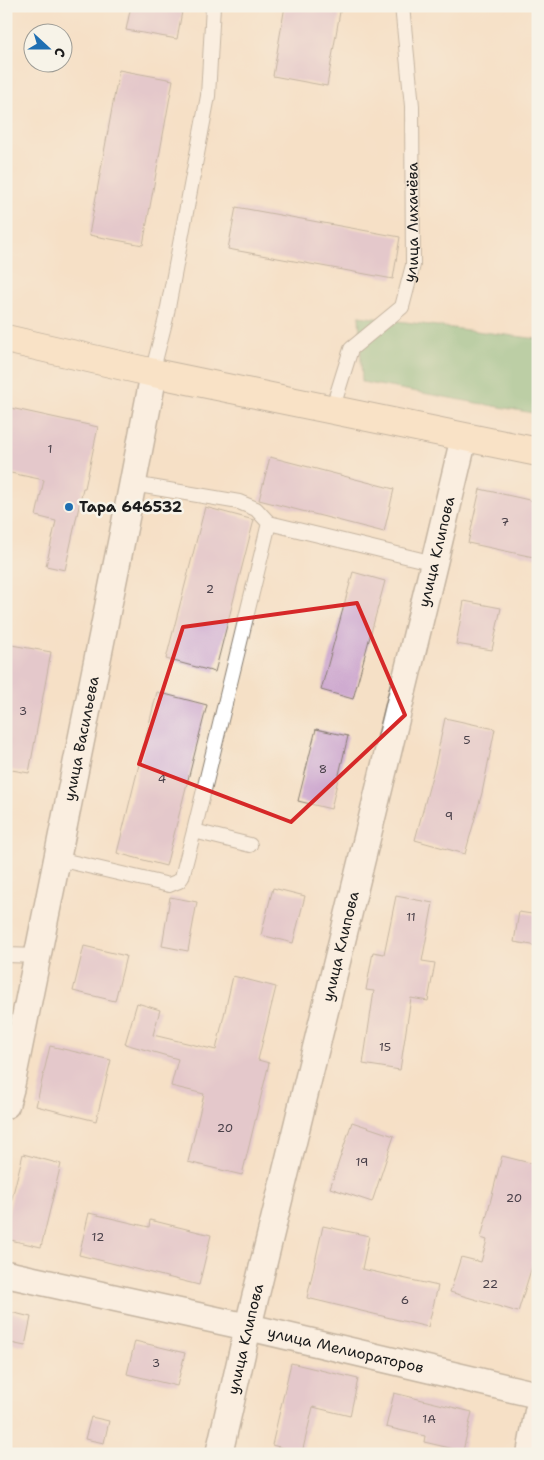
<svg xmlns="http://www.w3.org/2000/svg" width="544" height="1460" font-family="'Shantell Sans',sans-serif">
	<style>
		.forest { fill: #74b87c; stroke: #486a4c }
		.building { fill: #cfabd0 }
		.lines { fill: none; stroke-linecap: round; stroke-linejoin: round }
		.lane-casing { stroke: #887e71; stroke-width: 16 }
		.street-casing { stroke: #887e71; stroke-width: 29 }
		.secondary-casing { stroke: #887e71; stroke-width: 30 }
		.lane { stroke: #fff; stroke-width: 14 }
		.street { stroke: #fff; stroke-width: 26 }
		.secondary { stroke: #fde5c5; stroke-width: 28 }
		.marked { fill: none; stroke: #d62828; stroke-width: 4; stroke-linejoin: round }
		.poi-dot { fill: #1f6fb2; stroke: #f7f3e8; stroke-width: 2 }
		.labels { text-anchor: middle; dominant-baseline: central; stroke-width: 5; stroke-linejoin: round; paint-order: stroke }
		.number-label { font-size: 12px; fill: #494049 }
		.street-label { font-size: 15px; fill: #1c1c1c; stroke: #f7f3e8 }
		.poi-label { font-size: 15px; font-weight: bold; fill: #1c1c1c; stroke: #f7f3e8; text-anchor: start }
	</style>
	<rect width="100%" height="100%" fill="#f7f3e8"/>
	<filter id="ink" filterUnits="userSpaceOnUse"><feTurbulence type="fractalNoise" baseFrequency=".02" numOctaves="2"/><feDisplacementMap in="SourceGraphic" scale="10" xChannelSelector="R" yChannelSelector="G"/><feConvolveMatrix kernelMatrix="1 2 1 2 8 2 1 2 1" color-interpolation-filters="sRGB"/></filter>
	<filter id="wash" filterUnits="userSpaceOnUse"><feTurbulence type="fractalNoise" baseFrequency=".0096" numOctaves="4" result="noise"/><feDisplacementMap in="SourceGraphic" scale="20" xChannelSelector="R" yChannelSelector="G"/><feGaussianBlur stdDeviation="1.12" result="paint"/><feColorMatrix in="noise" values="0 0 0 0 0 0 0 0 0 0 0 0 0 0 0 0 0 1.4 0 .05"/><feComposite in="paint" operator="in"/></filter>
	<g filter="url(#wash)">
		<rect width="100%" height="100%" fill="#f5e0c6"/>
		<path class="forest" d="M 359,316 L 538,339 L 538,414 L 362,382 Z"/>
		<g id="blocks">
			<g class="building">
				<path d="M 131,6 L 183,6 L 177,39 L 126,30 Z"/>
				<path d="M 285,6 L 341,6 L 327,86 L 273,76 Z"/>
				<path d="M 119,70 L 173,80 L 143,245 L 89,235 Z"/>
				<path d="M 236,207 L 400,237 L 393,279 L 228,249 Z"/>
				<path d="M 6,407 L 98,427 L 85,488 L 83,488 L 65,570 L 46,566 L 56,521 L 36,516 L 44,480 L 6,472 Z"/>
				<path d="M 270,457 L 394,489 L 384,532 L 259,500 Z"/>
				<path d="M 480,489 L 538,502 L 538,558 L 468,543 Z"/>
				<path d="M 205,507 L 254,520 L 215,672 L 166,659 Z"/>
				<path d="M 353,572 L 385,581 L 353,699 L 321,690 Z"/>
				<path d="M 464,601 L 501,608 L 492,650 L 456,644 Z"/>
				<path d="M 6,644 L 51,652 L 29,773 L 6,769 Z"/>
				<path d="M 157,692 L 207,705 L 166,866 L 117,853 Z"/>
				<path d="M 445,718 L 495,729 L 482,793 L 465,854 L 415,840 L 435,765 Z"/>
				<path d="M 316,729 L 348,736 L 331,809 L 298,801 Z"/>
				<path d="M 273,888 L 305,896 L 293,943 L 261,935 Z"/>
				<path d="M 396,896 L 433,903 L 422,961 L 435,963 L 428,1001 L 411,998 L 400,1070 L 363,1064 L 374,991 L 366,990 L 373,952 L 384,954 Z"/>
				<path d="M 170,897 L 197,902 L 188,951 L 162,946 Z"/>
				<path d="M 519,912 L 538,915 L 538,946 L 514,942 Z"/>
				<path d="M 84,946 L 126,956 L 115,1001 L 73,991 Z"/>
				<path d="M 233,976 L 276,987 L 258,1060 L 269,1063 L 242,1175 L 188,1162 L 204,1094 L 171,1086 L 178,1059 L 125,1044 L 137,1003 L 160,1010 L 153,1035 L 216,1050 Z"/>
				<path d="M 50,1046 L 111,1060 L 96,1121 L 36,1106 Z"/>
				<path d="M 352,1122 L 394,1136 L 372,1202 L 330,1188 Z"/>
				<path d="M 23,1154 L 61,1164 L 41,1247 L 6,1239 L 6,1222 Z"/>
				<path d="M 502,1156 L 538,1165 L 538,1247 L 518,1312 L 450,1292 L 461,1257 L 481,1262 L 487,1240 L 481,1238 Z"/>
				<path d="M 89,1213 L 149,1227 L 150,1220 L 211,1235 L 199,1285 L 79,1255 Z"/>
				<path d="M 323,1226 L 369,1236 L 362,1269 L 438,1286 L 428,1327 L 307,1298 Z"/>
				<path d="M 6,1311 L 31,1317 L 25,1346 L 6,1342 Z"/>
				<path d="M 135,1341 L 185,1353 L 177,1386 L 127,1374 Z"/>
				<path d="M 291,1363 L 358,1379 L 350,1416 L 313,1407 L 302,1453 L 272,1445 Z"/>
				<path d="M 394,1393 L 472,1412 L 463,1451 L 424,1442 L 425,1436 L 386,1427 Z"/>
				<path d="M 91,1417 L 109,1421 L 104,1443 L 85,1439 Z"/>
			</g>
		</g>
	</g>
	<g filter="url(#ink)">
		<use href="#blocks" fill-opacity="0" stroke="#887e71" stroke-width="1"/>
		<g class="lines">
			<g class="lane-casing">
				<g id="lane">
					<path d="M 152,373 L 166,318 L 208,96 L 213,6"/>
					<path id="s1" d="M 332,410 L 351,349 L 402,307 L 413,265 L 412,106 L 402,6"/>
					<path d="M 133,484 L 239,502 L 256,509 L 269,523 L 194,831 L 250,845"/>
					<path d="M 269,523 L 434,563"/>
					<path d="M 58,859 L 169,885 L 179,881 L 182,877 L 194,831"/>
					<path d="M 6,955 L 38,956"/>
				</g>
			</g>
			<g class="street-casing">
				<g id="street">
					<path id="s2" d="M 6,1105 L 11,1087 L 125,523 L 154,373"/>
					<path id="s3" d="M 6,1274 L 248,1327 L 538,1395"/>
					<path id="s4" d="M 219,1454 L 248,1327 L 434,563 L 464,437"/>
					<path d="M 530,1454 L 538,1411"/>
				</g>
			</g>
			<g class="secondary-casing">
				<path id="secondary" d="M 6,339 L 154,373 L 538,452"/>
			</g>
			<use href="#lane" class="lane"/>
			<use href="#street" class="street"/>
			<use href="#secondary" class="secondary"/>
		</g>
	</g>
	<path d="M0 0H544V1460H0ZM 357,603 L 405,715 L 291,822 L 139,764 L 183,627 Z" fill="#f5e0c6" fill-opacity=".55" fill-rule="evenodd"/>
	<path class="marked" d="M 357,603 L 405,715 L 291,822 L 139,764 L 183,627 Z"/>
	<circle class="poi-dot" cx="69" cy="507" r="5"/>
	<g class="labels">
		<g class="number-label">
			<text x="50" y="449">1</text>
			<text x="505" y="522">7</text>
			<text x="210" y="589">2</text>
			<text x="23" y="711">3</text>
			<text x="467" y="740">5</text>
			<text x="323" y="769">8</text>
			<text x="162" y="779">4</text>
			<text x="449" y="816">9</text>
			<text x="411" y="917">11</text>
			<text x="385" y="1047">15</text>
			<text x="225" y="1128">20</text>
			<text x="362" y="1162">19</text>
			<text x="514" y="1198">20</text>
			<text x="98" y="1237">12</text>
			<text x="490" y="1284">22</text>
			<text x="405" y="1300">6</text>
			<text x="156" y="1363">3</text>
			<text x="429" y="1419">1А</text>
		</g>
		<g class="street-label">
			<text stroke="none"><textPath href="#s1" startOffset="216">улица Лихачёва</textPath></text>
			<text stroke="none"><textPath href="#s4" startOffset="928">улица Клипова</textPath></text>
			<text stroke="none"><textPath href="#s2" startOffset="374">улица Васильева</textPath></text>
			<text stroke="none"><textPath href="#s4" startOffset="522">улица Клипова</textPath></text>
			<text stroke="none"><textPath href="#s4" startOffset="118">улица Клипова</textPath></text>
			<text stroke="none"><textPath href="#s3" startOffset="348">улица Мелиораторов</textPath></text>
		</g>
		<g class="poi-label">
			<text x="79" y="507">Тара 646532</text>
		</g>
	</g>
	<rect width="544" height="1460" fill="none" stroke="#f7f3e8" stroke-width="25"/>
	<g transform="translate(48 48) rotate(111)"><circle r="24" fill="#f7f3e8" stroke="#9f9d96"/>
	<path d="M0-4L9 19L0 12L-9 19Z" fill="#1f6fb2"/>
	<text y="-8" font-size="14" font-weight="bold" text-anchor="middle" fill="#1c1c1c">С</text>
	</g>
</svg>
